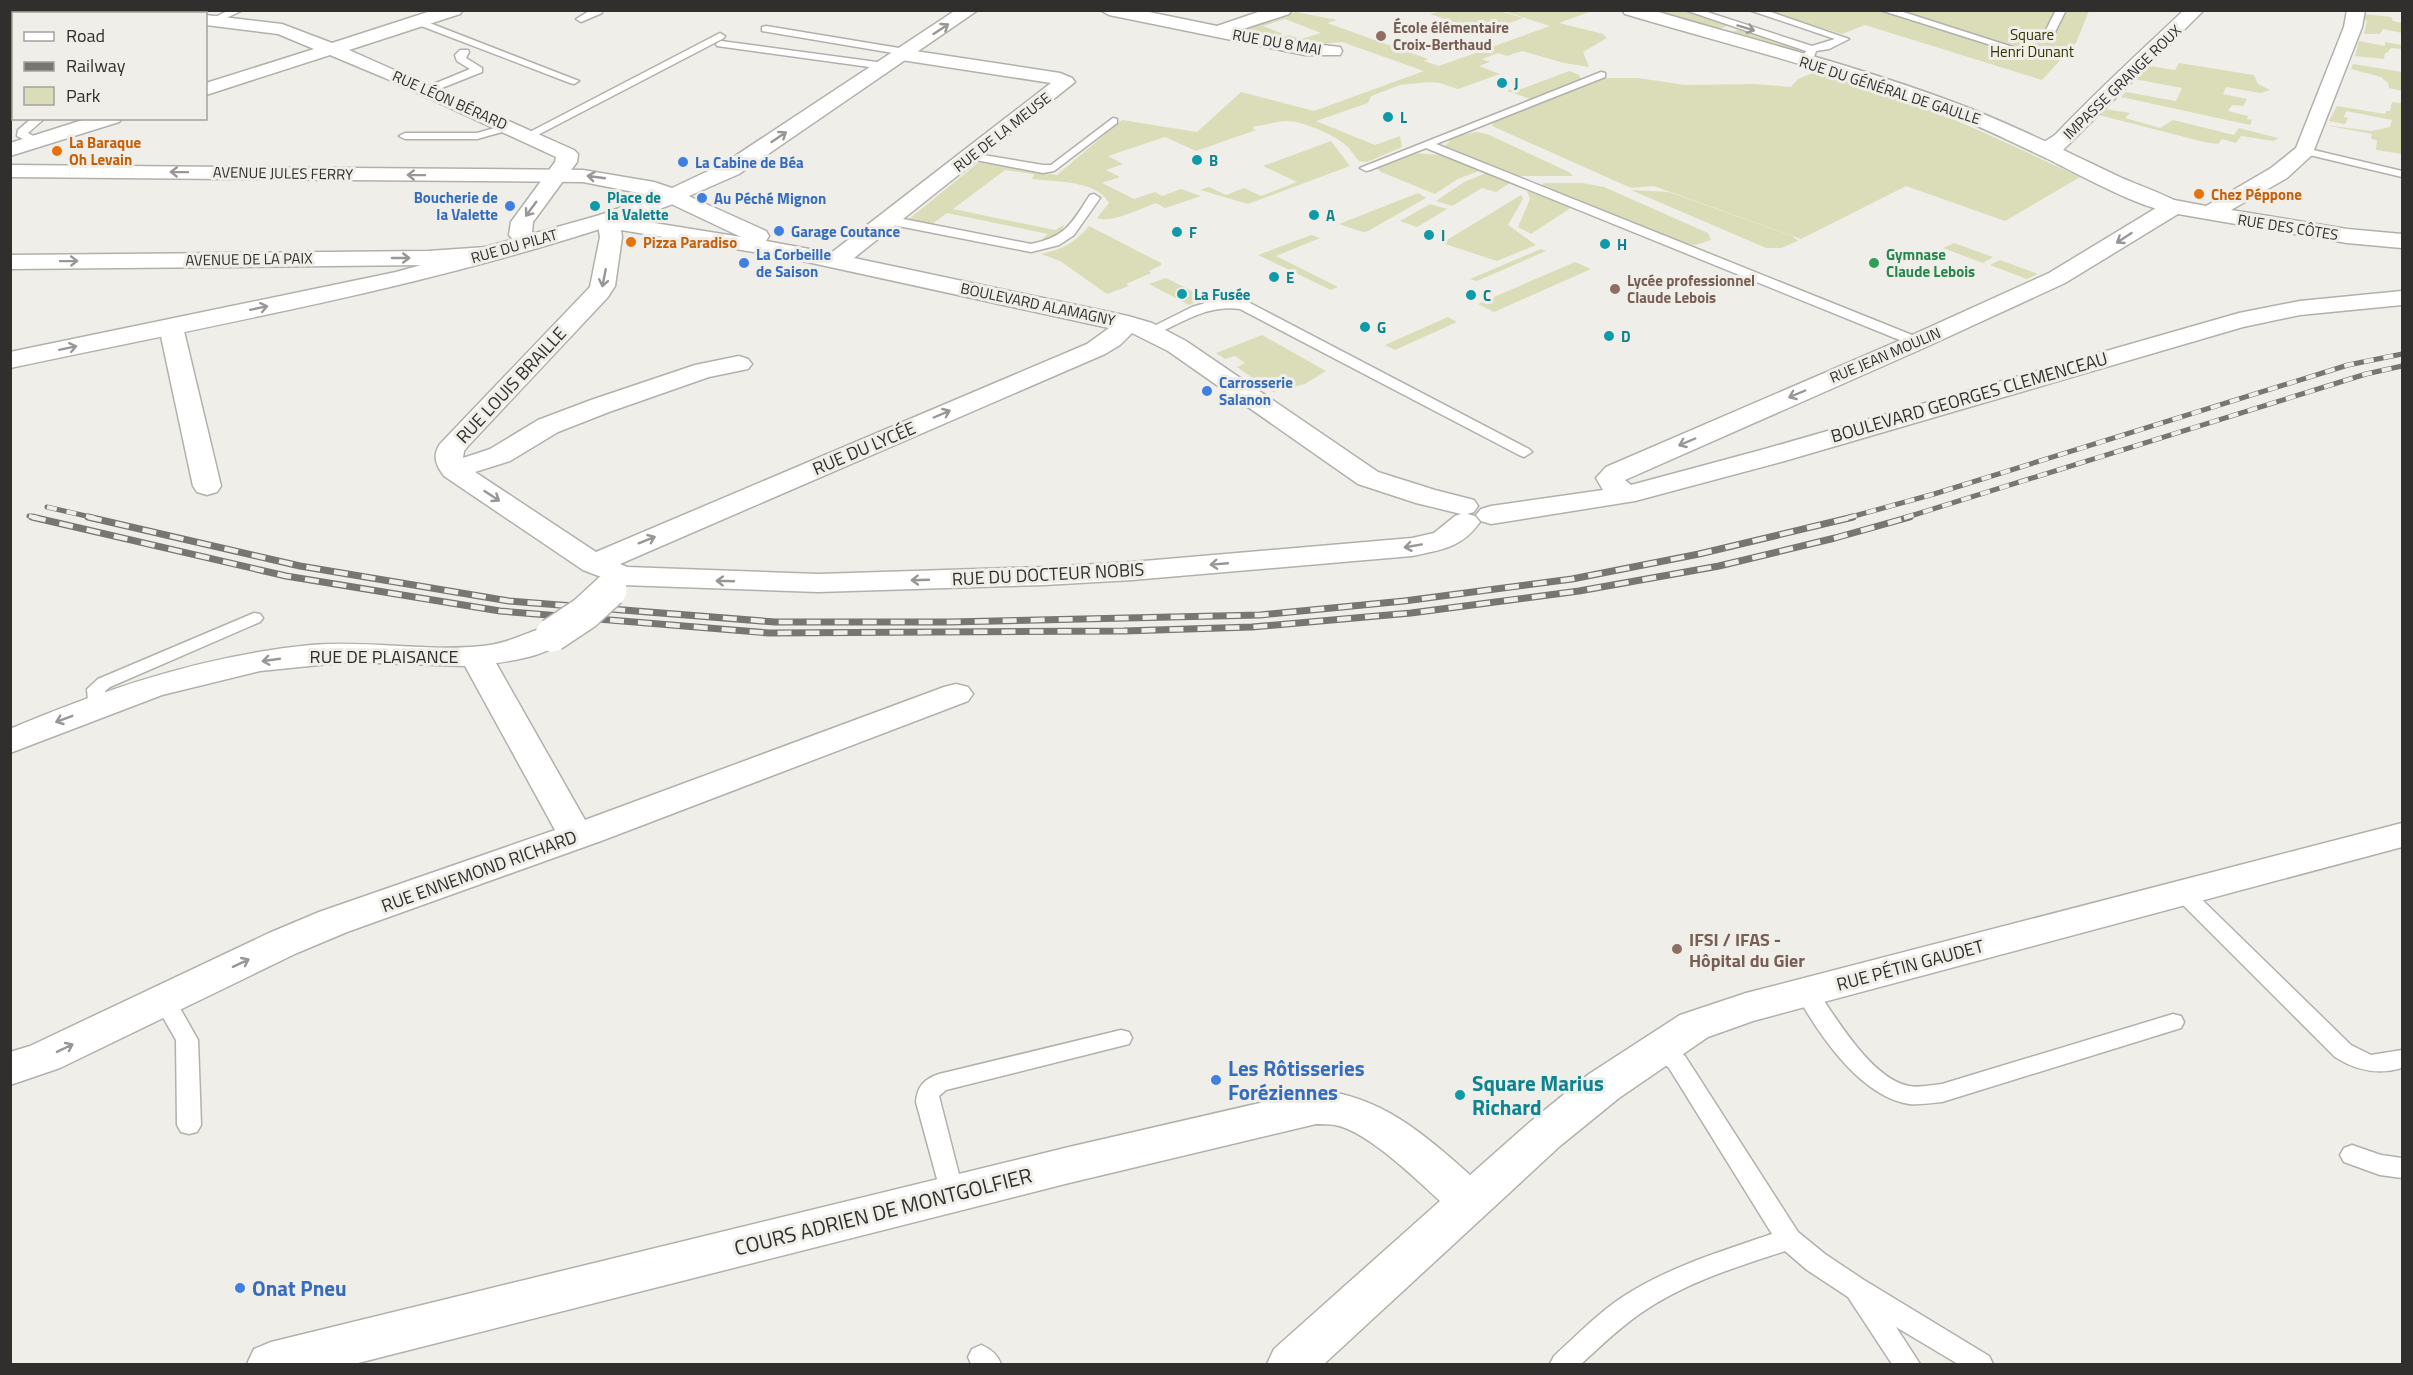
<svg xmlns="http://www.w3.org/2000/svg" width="2413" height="1375" font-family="'Titillium Web',sans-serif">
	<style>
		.green { fill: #dbddb9 }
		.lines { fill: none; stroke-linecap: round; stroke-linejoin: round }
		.service-casing { stroke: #b2b0ab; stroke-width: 3 }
		.minor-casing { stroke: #b2b0ab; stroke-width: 3 }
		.tertiary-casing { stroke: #b2b0ab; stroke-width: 3 }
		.secondary-casing { stroke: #b2b0ab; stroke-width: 3 }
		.service { fill: #fff; fill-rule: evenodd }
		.minor { fill: #fff; fill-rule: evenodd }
		.tertiary { fill: #fff; fill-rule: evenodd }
		.secondary { fill: #fff; fill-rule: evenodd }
		.rail-far1-casing { stroke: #777673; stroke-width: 5 }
		.rail-casing { stroke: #777673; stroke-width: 7 }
		.rail-far1 { stroke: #efeee8; stroke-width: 4; stroke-dasharray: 10; stroke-linecap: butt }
		.rail { stroke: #efeee8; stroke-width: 4.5; stroke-dasharray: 14; stroke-linecap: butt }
		.minor-bridge-casing { stroke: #b2b0ab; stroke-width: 36; stroke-linecap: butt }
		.minor-bridge { stroke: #fff; stroke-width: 33 }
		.oneway { stroke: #989796 }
		.education-dot { fill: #8d6e63; stroke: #efeee8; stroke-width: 2 }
		.culture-dot { fill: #0f9aa8; stroke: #efeee8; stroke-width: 2 }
		.food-dot { fill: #e8710a; stroke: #efeee8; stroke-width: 2 }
		.shop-dot { fill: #3f7fe0; stroke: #efeee8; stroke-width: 2 }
		.leisure-dot { fill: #2e9e5b; stroke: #efeee8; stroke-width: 2 }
		.labels { text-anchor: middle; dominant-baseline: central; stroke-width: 6; stroke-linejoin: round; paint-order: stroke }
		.far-education-label { font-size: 15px; font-weight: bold; fill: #785e54; stroke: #efeee8; text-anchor: start }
		.far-park-label { font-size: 15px; fill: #353500; stroke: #efeee8 }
		.far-street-label { font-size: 15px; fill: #302f2d; stroke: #efeee8 }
		.far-culture-label { font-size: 15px; font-weight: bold; fill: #0d838f; stroke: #efeee8; text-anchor: start }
		.far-food-label { font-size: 15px; font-weight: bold; fill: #c56008; stroke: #efeee8; text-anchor: start }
		.far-shop-label { font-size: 15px; font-weight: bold; fill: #366cbe; stroke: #efeee8; text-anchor: start }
		.far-leisure-label { font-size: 15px; font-weight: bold; fill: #27864d; stroke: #efeee8; text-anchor: start }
		.street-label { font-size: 18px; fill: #302f2d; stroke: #efeee8 }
		.education-label { font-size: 18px; font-weight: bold; fill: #785e54; stroke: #efeee8; text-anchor: start }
		.near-shop-label { font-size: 21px; font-weight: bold; fill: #366cbe; stroke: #efeee8; text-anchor: start }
		.near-culture-label { font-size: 21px; font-weight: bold; fill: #0d838f; stroke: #efeee8; text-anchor: start }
		.near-street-label { font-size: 21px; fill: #302f2d; stroke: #efeee8 }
	</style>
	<rect width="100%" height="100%" fill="#efeee8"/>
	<g class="green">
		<path d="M 1774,10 L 2089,11 L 2076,43 L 2042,80 L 1865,25 L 1842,34 L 1771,12 Z"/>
		<path d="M 1500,11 L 1523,18 L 1484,32 L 1430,14 L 1441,11 Z"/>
		<path d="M 1503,11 L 1592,11 L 1559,23 L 1603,34 L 1607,38 L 1583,52 L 1589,67 L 1564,63 L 1522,51 L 1507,56 L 1498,53 L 1482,59 L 1490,62 L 1479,66 L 1500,74 L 1458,89 L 1440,83 L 1429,82 L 1400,85 L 1371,96 L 1368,103 L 1316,121 L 1375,145 L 1400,136 L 1402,147 L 1367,162 L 1359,161 C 1354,155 1350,148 1343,143 C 1332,134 1300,120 1286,121 C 1274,121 1267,126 1254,126 L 1253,129 L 1256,130 L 1196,151 L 1165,137 L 1108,156 L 1123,164 L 1106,170 L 1120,177 L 1102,183 L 1134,199 L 1155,192 L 1162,196 L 1181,189 L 1201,196 L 1165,208 L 1156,203 C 1142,208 1110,224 1097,218 L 1109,203 C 1097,180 1055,182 1032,179 L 1034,174 L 1005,170 L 953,209 L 1055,230 L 1064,225 L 1062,233 L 1040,241 L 1048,234 L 947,213 L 932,224 L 909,219 L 979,162 L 1057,175 L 1122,120 L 1197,132 L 1241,92 L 1314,111 L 1424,71 L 1342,42 L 1312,45 L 1278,39 L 1289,35 L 1301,39 L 1321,33 L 1285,19 L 1263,26 L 1283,34 L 1272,38 L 1244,31 L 1244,29 L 1296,12 L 1337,20 L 1327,23 L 1428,59 L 1424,61 L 1439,66 L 1550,26 Z"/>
		<path d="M 1652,11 L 1683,11 L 1729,25 L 1717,30 Z"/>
		<path d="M 2364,14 L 2391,17 L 2393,21 L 2402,23 L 2402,33 L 2383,29 L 2380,34 L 2364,34 L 2367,20 L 2364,20 Z"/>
		<path d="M 1740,29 L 1794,46 L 1800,52 L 1798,54 L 1729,33 Z"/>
		<path d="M 2359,41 L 2385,46 L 2385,42 L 2402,45 L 2402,49 L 2391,48 L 2387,53 L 2385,53 L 2384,59 L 2355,56 Z"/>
		<path d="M 2179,63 L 2254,75 L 2258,84 L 2270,90 L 2261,93 L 2226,87 L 2223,94 L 2247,99 L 2243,106 L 2232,105 L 2228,111 L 2248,116 L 2247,119 L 2252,120 L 2250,125 L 2121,97 L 2126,92 L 2176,101 L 2182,88 L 2134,79 L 2149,66 L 2175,70 Z"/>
		<path d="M 2353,64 L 2402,72 L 2402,91 L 2389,88 L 2388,83 L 2381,77 L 2351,69 Z"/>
		<path d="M 1569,71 L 1579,75 L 1581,79 L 1530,99 L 1507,91 L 1516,87 L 1521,89 Z"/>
		<path d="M 1818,71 L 1896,97 C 1904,106 1919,106 1930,110 C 1981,130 2030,154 2080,177 L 2005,221 L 1906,186 L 1801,239 L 1654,186 L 1631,188 L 1492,126 L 1493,121 L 1603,78 L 1638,78 L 1685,85 L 1755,84 L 1791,87 L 1798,79 Z"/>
		<path d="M 2402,101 L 2402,154 L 2376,150 L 2377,140 L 2371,139 L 2372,134 L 2325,125 L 2372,131 L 2390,127 L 2392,120 L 2346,111 L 2344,117 L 2348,118 L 2345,124 L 2329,121 L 2337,106 L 2385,114 L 2386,111 L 2390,111 L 2392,102 L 2400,103 Z"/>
		<path d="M 2105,109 L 2130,113 L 2125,118 L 2160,128 L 2173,120 L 2234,135 L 2239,128 L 2278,138 L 2274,141 L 2241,136 L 2236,143 L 2222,139 L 2218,144 L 2204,142 L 2099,115 Z"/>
		<path d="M 1476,132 L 1487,134 L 1569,172 L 1573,176 L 1518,176 L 1445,146 L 1453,137 Z"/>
		<path d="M 1331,141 L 1350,166 L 1248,204 L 1200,190 L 1209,187 L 1226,195 L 1244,188 L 1261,196 L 1297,182 L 1263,166 Z"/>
		<path d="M 1412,153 L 1441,155 L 1479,171 L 1458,179 L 1435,194 L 1381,172 L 1377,168 Z"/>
		<path d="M 1486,173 L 1510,183 L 1496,192 L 1482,188 L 1452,206 L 1436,201 L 1464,182 Z"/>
		<path d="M 1545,183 L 1582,183 L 1604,187 L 1708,233 L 1711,240 L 1696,245 L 1683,243 L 1545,188 L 1542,184 Z"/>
		<path d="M 1631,190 L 1669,192 L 1792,236 L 1798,241 L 1781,248 L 1766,248 Z"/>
		<path d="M 1527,191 L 1530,191 L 1572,207 L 1531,234 L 1518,227 L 1530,199 Z"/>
		<path d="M 1418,193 L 1426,198 L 1368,231 L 1363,232 L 1339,224 Z"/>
		<path d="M 1521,195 L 1523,199 L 1508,225 L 1536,245 L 1497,261 L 1442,243 Z"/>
		<path d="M 1430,204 L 1447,209 L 1417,227 L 1400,221 Z"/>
		<path d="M 1089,226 L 1161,263 L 1161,265 L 1149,271 L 1151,273 L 1126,284 L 1129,286 L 1107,294 L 1060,261 L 1041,254 C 1063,249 1075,243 1089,226 Z"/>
		<path d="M 1311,235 L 1320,238 L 1276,256 L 1338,287 L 1331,290 L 1258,255 Z"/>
		<path d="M 1954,243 L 1993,257 L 1983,263 L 1943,248 Z"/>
		<path d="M 1541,249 L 1546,251 L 1477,281 L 1470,279 Z"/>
		<path d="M 2000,260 L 2038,274 L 2027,279 L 1990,265 Z"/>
		<path d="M 1575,262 L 1591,269 L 1494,312 L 1478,304 Z"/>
		<path d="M 1166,278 L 1198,294 L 1202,299 L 1189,305 L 1149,284 Z"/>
		<path d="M 1448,317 L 1457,322 L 1395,350 L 1385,345 Z"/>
		<path d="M 1262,335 L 1326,371 L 1305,384 L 1273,392 L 1237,367 L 1245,363 L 1235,356 L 1225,359 L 1216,353 Z"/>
	</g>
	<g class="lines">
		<g class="service-casing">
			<g id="service">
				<path d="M 47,10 L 63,10 L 58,14 L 42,14 Z"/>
				<path d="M 229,10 L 243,10 L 216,23 L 208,21 Z"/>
				<path d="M 591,10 L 601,10 L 602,13 L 581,22 L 576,19 Z"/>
				<path d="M 1685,10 L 1701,10 L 1812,46 L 1835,39 L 1749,10 L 1765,10 L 1849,39 L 1829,49 L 1816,51 L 1814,57 L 1799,63 L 1794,60 L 1805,53 L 1806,51 Z"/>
				<path d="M 1880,10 L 1897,10 L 2022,50 L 2013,52 Z"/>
				<path d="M 2056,10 L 2066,10 L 2055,32 L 2047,32 L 2046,30 Z"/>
				<rect x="10" y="20" width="4" height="6"/>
				<path d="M 416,20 L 422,20 L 579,81 L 574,84 L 570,83 L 416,24 Z"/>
				<path d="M 766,26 L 905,49 L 910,52 L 905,55 L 762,31 L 762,27 Z"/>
				<path d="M 720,33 L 725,36 L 724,38 L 532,138 L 528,139 L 522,136 Z"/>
				<path d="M 721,41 L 884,63 L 889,66 L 884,69 L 717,46 L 716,44 Z"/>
				<path d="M 460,50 L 468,50 L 469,52 L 466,58 L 482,68 L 482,72 L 432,92 L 424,92 L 424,88 L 470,69 L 457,61 L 455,55 Z"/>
				<path d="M 1601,72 L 1605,73 L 1605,77 L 1436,144 L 1922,339 L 1924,342 L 1922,345 L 1912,345 L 1426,148 L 1370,170 L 1366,171 L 1360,168 Z"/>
				<path d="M 14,83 L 14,90 L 10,91 L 10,84 Z"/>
				<path d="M 32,118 L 45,118 L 28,133 L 41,140 L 41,144 L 33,144 L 17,136 L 18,130 Z"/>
				<path d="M 1113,118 L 1117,119 L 1117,123 L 1054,171 L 1043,173 L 971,159 L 965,156 L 971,153 L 1043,165 L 1051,165 Z"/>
				<path d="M 509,124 L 515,127 L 513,129 L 477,139 L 405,139 L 399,136 L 405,133 L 477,133 Z"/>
				<path d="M 2305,148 L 2402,171 L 2402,177 L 2301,153 L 2299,151 Z"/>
				<path d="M 1094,194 L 1100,198 L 1074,235 L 1059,245 L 1031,252 L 888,224 L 882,220 L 888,216 L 1031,244 C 1066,237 1072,223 1090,195 Z"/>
				<path d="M 1222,298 L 1248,302 L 1529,449 L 1532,452 L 1524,457 L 1519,455 L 1240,309 C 1209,304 1183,322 1156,334 L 1151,335 L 1144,331 L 1192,307 Z"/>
				<path d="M 254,613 L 260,614 L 263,618 L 260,622 L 110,687 L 105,691 L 106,700 L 110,705 L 107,709 L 95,709 L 88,701 L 87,689 L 98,679 Z"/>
				<path d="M 2182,885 L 2189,887 L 2351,1045 L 2371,1055 L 2402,1050 L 2402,1068 C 2378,1075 2357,1071 2335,1057 L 2175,897 L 2172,892 L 2175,887 Z"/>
				<path d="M 1806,984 L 1814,986 C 1835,1016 1871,1079 1909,1086 C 1920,1088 1931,1085 1942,1084 L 2173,1014 L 2181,1016 L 2184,1022 L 2181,1028 L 1942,1102 C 1931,1103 1920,1105 1909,1104 C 1859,1096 1818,1033 1795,992 L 1798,986 Z"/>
				<path d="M 164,992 L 172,994 L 198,1040 L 201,1125 L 197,1132 L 189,1134 L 181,1132 L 177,1125 L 176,1040 L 153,1000 L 156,994 Z"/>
				<path d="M 1121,1030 L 1129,1032 L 1132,1038 L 1129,1044 L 946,1090 L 939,1096 L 964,1194 L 961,1201 L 952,1204 L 943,1201 L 916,1102 C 917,1087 924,1079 939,1074 Z"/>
				<path d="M 1660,1039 L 1668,1042 L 1685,1056 L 1798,1232 L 1825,1254 L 1864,1280 L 1989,1356 L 1993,1364 L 1958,1364 L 1896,1327 L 1920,1364 L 1892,1364 L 1848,1297 L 1807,1270 L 1785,1251 C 1736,1267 1684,1283 1641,1313 C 1619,1328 1600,1347 1581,1364 L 1550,1364 L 1554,1356 C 1577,1335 1598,1313 1624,1296 C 1669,1267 1722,1251 1772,1234 L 1669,1068 L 1652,1054 L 1649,1048 L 1652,1042 Z"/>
				<path d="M 2352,1145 L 2381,1155 L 2402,1158 L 2402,1178 L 2380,1175 L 2344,1162 L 2340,1155 L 2344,1148 Z"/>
				<path d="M 981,1345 C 991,1349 997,1354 1001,1364 L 971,1364 L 968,1357 L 972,1349 Z"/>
			</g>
		</g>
		<g class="minor-casing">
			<g id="minor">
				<path d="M 97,10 L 125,10 L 122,14 L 95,14 Z"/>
				<path d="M 129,10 L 164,10 L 166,14 L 132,14 Z"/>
				<path d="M 434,10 L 463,10 L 460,14 L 349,50 L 574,150 L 578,154 L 577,162 L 533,222 L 532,232 L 540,236 L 544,241 L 540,246 C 529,249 516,245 509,235 L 511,222 L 555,162 L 556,157 L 385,78 L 330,55 L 206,95 L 206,83 L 314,49 L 278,34 L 206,25 L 206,15 L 282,24 L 332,43 Z"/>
				<path d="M 1100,10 L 1139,10 L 1217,26 L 1264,10 L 1292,10 L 1289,14 L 1240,30 L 1305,43 L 1340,47 L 1342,51 L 1340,55 L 1305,55 L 1109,15 Z"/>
				<path d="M 2184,10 L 2204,10 L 2063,150 L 2046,155 L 2039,153 L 2036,149 C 2040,142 2050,140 2057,133 C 2098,90 2141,51 2184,10 Z"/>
				<path d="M 2347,10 L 2365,10 L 2362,27 L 2312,155 L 2287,178 L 2231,210 L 2347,229 L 2402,234 L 2402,248 L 2347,243 L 2178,214 L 2065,283 L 1926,347 L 1625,480 L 1631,485 L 1761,450 L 2239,313 L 2300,301 L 2402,291 L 2402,305 L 2300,315 L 2243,327 L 1781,462 L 1635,501 L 1491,524 L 1481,521 L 1476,515 L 1481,509 L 1491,506 L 1603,490 L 1596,478 L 1606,467 L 1908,337 L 2049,273 L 2166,202 L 2174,200 L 2206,206 L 2271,168 L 2296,148 L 2344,27 Z"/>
				<rect x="10" y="24" width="4" height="10"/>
				<path d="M 902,49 L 1060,73 L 1072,78 L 1075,82 L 854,258 L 1128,316 L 1152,323 L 1186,341 L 1378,472 L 1435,490 L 1474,500 L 1478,506 L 1474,512 L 1467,514 L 1475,516 L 1480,522 C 1462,548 1440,550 1412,556 L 1132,580 L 1044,585 L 818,592 L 622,585 L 583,570 L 444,476 C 436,465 432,456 440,444 L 590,287 L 600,237 L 597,220 L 600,215 L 608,213 L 642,221 L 741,237 L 665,201 L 662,196 L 665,191 L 673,189 L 766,231 L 769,236 L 766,241 L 831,253 L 1051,83 L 895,59 L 893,55 L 895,51 ZM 621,230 L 789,258 L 1109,328 L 1087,344 L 596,552 L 475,472 L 510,461 L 558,432 L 609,412 L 709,377 L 748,369 L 752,364 L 748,359 L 739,356 L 695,365 L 591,400 L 538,420 L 490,449 L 463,458 L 464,451 L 468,446 L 608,297 L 615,286 L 622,237 ZM 1132,333 L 1168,351 L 1358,484 L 1416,503 L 1461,514 L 1455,516 L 1434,533 L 1412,538 L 1132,562 L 1044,567 L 818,574 L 627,567 L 620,564 L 1105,354 L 1120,345 Z"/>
				<path d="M 89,118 L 122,118 L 119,122 L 10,156 L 10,143 Z"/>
				<path d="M 487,247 L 495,249 L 499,254 L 495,259 L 428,265 L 10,269 L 10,255 L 428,251 Z"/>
				<path d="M 171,320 L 180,322 L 183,327 L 221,486 L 217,492 L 207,495 L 197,492 L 193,486 L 159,327 L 162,322 Z"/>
				<path d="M 552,625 L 563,628 L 568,635 C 555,654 518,660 496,663 L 585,820 L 944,687 L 956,684 L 968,687 L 973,694 L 968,701 L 601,841 L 347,932 L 297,953 L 60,1068 L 10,1085 L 10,1052 L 30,1046 L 269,933 L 319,912 L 555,830 L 465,666 L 349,662 L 260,671 L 162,695 L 10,753 L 10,729 C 106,688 207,655 311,645 C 368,640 426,652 483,646 C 510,643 527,632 552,625 Z"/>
			</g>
		</g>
		<g class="tertiary-casing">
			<g id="tertiary">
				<path d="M 1622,10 L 1652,10 C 1752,40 1855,65 1953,102 C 2012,124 2067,152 2124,179 C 2136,184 2180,200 2185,207 L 2182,212 C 2157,218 2074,172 2048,159 C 2012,142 1976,124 1939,110 C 1837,71 1729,45 1625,14 Z"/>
				<path d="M 673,189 L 681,191 L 684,196 L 681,201 C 465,281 235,320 10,368 L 10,352 L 396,272 L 600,215 Z"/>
			</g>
		</g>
		<g class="secondary-casing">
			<g id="secondary">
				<path d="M 956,10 L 978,10 L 739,174 L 673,203 L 649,195 L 583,182 L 10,177 L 10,165 L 583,170 L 654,182 L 672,188 L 723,164 Z"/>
				<path d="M 2402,823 L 2402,847 L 1753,1021 L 1708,1037 L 1619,1098 L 1560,1146 L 1324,1364 L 1267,1364 L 1274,1349 L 1440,1201 C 1416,1179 1367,1131 1335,1125 C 1329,1124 1322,1124 1316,1124 L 1069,1183 L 354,1364 L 247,1364 L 254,1349 L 271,1342 L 1069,1147 L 1316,1090 C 1380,1095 1424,1134 1470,1175 L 1530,1122 L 1589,1074 L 1680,1015 L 1746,993 Z"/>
			</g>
		</g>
		<use href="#service" class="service"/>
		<use href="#minor" class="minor"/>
		<use href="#tertiary" class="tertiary"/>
		<use href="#secondary" class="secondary"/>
		<g class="rail-far1-casing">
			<g id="rail-far1">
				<path d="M 47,507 L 95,518"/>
				<path d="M 29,516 L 38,518"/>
				<path d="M 1847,518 L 1934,494 L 2348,365 L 2402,354"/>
				<path d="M 1904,518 L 2366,374 L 2402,366"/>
			</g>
		</g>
		<g class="rail-casing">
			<g id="rail">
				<path d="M 32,517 L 286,576 L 500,611 L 769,633 L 1124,631 L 1252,627 L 1411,613 L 1579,591 L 1719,566 L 1835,538 L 1910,517"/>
				<path d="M 88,517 L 300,566 L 509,601 L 775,622 L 950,622 L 1260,615 L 1404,601 L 1572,579 L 1699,554 L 1853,517"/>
			</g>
		</g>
		<use href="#rail-far1" class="rail-far1"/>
		<use href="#rail" class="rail"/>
		<g class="minor-bridge-casing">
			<path id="minor-bridge" d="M 552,635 L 585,613 L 610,590"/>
		</g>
		<use href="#minor-bridge" class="minor-bridge"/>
	</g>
	<defs><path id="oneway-shaft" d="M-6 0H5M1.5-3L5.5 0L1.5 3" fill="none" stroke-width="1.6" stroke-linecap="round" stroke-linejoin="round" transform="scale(1.5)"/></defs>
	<g class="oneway">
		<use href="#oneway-shaft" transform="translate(1746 28) rotate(17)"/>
		<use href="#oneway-shaft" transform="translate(941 29) rotate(-33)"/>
		<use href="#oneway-shaft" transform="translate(779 137) rotate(-34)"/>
		<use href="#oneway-shaft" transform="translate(179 172) rotate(-179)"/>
		<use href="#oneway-shaft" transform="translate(416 175) rotate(-179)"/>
		<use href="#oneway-shaft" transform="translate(596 177) rotate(-172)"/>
		<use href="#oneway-shaft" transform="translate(531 209) rotate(126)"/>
		<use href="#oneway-shaft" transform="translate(2124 238) rotate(147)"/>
		<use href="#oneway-shaft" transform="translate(401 258)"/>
		<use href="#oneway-shaft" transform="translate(69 261) rotate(-1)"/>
		<use href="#oneway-shaft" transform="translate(604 278) rotate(101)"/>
		<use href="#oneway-shaft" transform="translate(259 308) rotate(-12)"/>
		<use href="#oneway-shaft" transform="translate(68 348) rotate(-12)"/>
		<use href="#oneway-shaft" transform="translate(1797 394) rotate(157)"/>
		<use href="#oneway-shaft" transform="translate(942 414) rotate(-23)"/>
		<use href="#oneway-shaft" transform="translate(1687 442) rotate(157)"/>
		<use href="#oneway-shaft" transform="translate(492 496) rotate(33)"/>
		<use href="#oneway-shaft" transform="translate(647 540) rotate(-22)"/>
		<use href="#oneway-shaft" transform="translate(1413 546) rotate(170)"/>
		<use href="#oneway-shaft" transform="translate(1219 564) rotate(175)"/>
		<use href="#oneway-shaft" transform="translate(920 580) rotate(178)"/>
		<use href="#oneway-shaft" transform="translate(725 581) rotate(-178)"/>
		<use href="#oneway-shaft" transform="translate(271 660) rotate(172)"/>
		<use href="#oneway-shaft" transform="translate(64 719) rotate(159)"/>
		<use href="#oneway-shaft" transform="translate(241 963) rotate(-25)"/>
		<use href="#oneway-shaft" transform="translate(65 1048) rotate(-26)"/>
	</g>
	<g class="education-dot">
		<circle cx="1381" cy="36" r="6"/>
		<circle cx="1615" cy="289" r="6"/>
		<circle cx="1677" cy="949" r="6"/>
	</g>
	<g class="culture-dot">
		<circle cx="1502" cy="83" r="6"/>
		<circle cx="1388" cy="117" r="6"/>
		<circle cx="1197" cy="160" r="6"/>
		<circle cx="595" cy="206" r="6"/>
		<circle cx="1314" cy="215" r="6"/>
		<circle cx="1177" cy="232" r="6"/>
		<circle cx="1429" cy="235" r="6"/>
		<circle cx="1605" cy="244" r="6"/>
		<circle cx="1274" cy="277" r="6"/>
		<circle cx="1182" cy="294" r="6"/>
		<circle cx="1471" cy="295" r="6"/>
		<circle cx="1365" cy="327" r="6"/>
		<circle cx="1609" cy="336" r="6"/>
		<circle cx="1460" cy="1095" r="6"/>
	</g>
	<g class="food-dot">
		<circle cx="57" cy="151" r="6"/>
		<circle cx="2199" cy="194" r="6"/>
		<circle cx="631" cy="242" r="6"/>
	</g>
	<g class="shop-dot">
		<circle cx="683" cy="162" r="6"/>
		<circle cx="702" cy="198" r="6"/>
		<circle cx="510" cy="206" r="6"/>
		<circle cx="779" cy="231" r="6"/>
		<circle cx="744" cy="263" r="6"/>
		<circle cx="1207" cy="391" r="6"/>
		<circle cx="1216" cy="1080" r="6"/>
		<circle cx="240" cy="1288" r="6"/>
	</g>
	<circle class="leisure-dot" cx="1874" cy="263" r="6"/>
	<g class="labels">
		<g class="far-education-label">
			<text x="1393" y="27">École élémentaire<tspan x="1393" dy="17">Croix-Berthaud</tspan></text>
			<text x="1627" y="280">Lycée professionnel<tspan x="1627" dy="17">Claude Lebois</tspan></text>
		</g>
		<g class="far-park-label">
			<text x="2032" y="34">Square<tspan x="2032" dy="17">Henri Dunant</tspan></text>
		</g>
		<g class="far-street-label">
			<text transform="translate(1277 42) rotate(10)">RUE DU 8 MAI</text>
			<text transform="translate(2122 82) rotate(-44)">IMPASSE GRANGE ROUX</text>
			<text transform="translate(1890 90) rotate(18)">RUE DU GÉNÉRAL DE GAULLE</text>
			<text transform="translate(450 100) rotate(24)">RUE LÉON BÉRARD</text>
			<text transform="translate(1002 132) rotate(-38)">RUE DE LA MEUSE</text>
			<text transform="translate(283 173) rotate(1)">AVENUE JULES FERRY</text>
			<text transform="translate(2288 227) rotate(9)">RUE DES CÔTES</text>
			<text transform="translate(514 246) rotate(-16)">RUE DU PILAT</text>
			<text transform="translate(249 259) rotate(-1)">AVENUE DE LA PAIX</text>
			<text transform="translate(1038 304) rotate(12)">BOULEVARD ALAMAGNY</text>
			<text transform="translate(1885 355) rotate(-23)">RUE JEAN MOULIN</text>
		</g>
		<g class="far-culture-label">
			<text x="1514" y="83">J</text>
			<text x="1400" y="117">L</text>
			<text x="1209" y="160">B</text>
			<text x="607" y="197">Place de<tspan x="607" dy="17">la Valette</tspan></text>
			<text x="1326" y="215">A</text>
			<text x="1189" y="232">F</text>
			<text x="1441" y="235">I</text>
			<text x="1617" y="244">H</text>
			<text x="1286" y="277">E</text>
			<text x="1194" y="294">La Fusée</text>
			<text x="1483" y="295">C</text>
			<text x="1377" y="327">G</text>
			<text x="1621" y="336">D</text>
		</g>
		<g class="far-food-label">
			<text x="69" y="142">La Baraque<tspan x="69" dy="17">Oh Levain</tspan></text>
			<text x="2211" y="194">Chez Péppone</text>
			<text x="643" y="242">Pizza Paradiso</text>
		</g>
		<g class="far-shop-label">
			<text x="695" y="162">La Cabine de Béa</text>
			<text x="498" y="197" text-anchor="end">Boucherie de<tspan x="498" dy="17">la Valette</tspan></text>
			<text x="714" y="198">Au Péché Mignon</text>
			<text x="791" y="231">Garage Coutance</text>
			<text x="756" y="254">La Corbeille<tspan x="756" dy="17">de Saison</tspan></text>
			<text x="1219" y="382">Carrosserie<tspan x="1219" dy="17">Salanon</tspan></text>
		</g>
		<g class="far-leisure-label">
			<text x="1886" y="254">Gymnase<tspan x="1886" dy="17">Claude Lebois</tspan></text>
		</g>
		<g class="street-label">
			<text transform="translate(511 385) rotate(-47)">RUE LOUIS BRAILLE</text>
			<text transform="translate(1969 397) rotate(-16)">BOULEVARD GEORGES CLEMENCEAU</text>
			<text transform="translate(864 448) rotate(-23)">RUE DU LYCÉE</text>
			<text transform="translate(1048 574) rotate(-3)">RUE DU DOCTEUR NOBIS</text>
			<text x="384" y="656">RUE DE PLAISANCE</text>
			<text transform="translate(479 871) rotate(-20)">RUE ENNEMOND RICHARD</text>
			<text transform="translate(1910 965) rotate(-15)">RUE PÉTIN GAUDET</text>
		</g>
		<g class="education-label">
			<text x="1689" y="939">IFSI / IFAS -<tspan x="1689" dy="21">Hôpital du Gier</tspan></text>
		</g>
		<g class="near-shop-label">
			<text x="1228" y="1068">Les Rôtisseries<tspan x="1228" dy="24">Foréziennes</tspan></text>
			<text x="252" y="1288">Onat Pneu</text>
		</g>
		<g class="near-culture-label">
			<text x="1472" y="1083">Square Marius<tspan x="1472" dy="24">Richard</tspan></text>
		</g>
		<g class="near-street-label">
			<text transform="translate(883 1211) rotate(-14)">COURS ADRIEN DE MONTGOLFIER</text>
		</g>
	</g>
	<rect width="2413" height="1375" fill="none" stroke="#302f2d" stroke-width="24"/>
	<rect x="12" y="12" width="195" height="108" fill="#efeee8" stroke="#a3a29d" stroke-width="1.5"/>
	<rect x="24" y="32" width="30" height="9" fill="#ffffff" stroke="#a3a29d" stroke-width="1.5"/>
	<text x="66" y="42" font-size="18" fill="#302f2d">Road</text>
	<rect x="24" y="62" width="30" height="9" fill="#777673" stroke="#a3a29d" stroke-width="1.5"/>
	<text x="66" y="72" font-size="18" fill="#302f2d">Railway</text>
	<rect x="24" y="87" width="30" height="18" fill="#dbddb9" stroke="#a3a29d" stroke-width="1.5"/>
	<text x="66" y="102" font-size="18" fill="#302f2d">Park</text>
</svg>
